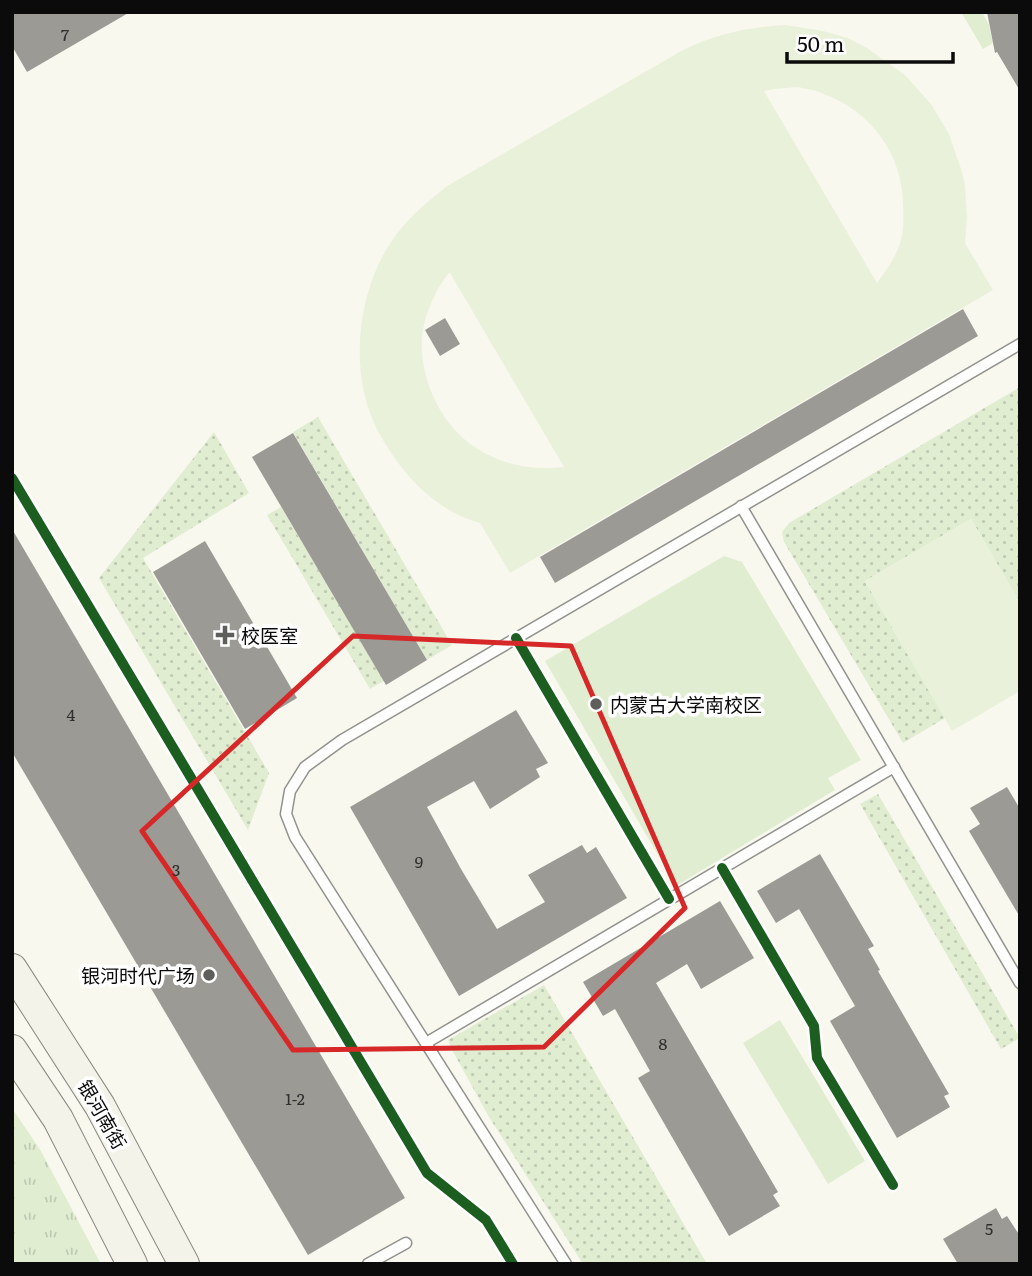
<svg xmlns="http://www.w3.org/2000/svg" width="1032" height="1276" font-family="Literata,'Noto Sans SC',serif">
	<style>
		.grass { fill: #e0edd1 }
		.park { fill: url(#park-tufts) }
		.garden { fill: url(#garden-dots) }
		.pitch { fill: #eaf1da; fill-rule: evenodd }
		.building { fill: #9c9a95 }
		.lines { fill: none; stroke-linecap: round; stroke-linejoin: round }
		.lane-casing { stroke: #92928e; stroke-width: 13 }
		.secondary-casing { stroke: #898884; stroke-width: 32 }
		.lane { stroke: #fefefd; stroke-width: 10 }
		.secondary { stroke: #f3f3e9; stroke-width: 30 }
		.cycleway-casing { stroke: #fff; stroke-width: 15 }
		.cycleway { stroke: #1b5e20; stroke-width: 10 }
		.marked { fill: none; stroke: #d62828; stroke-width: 5; stroke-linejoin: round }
		.poi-dot { fill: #5e5e5b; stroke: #fff; stroke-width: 2.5 }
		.labels { text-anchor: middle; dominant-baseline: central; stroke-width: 7; stroke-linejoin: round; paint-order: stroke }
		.number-label { font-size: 16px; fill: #2f2f2e }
		.poi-label { font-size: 19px; fill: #0b0b0b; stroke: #fff; text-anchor: start }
		.street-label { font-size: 19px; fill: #0b0b0b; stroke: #fff }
	</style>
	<defs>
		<pattern id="park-tufts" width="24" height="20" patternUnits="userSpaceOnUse" patternTransform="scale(1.75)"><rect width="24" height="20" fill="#e0edd1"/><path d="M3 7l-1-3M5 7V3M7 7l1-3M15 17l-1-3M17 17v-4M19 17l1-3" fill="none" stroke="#bfcab2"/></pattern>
		<pattern id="garden-dots" width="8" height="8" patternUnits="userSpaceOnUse" patternTransform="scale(1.75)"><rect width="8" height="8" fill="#e0edd1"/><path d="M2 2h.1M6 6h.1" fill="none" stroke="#bfcab2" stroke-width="1.8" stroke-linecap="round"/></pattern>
	</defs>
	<rect width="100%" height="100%" fill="#f9f8ef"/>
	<g class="grass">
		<path d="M 961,12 L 982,12 L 989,25 L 993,43 L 983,49 Z"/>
		<path d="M 724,556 L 742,562 L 861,760 L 828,778 L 835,790 L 676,886 L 545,661 Z"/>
		<path d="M 780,1020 L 865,1161 L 828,1184 L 743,1043 Z"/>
	</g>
	<path class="park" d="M 12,1108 L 41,1151 L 101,1264 L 12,1264 Z"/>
	<g class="garden">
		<path d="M 1020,387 L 1020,603 L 971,519 L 865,581 L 945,718 L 903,743 L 784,542 L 782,532 L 789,523 Z"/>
		<path d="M 318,417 L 452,645 L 427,660 L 293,432 Z"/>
		<path d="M 214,432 L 249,493 L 143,558 L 269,773 L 248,830 L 99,578 Z"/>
		<path d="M 281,507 L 384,681 L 370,689 L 267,515 Z"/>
		<path d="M 878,794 L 1020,1038 L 1001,1049 L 860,804 Z"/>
		<path d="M 544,985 L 707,1264 L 583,1264 L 489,1117 L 451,1048 L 448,1040 Z"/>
	</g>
	<g class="pitch">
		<path d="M 786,25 L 823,31 L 848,38 L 867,48 L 905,75 L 931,104 L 949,134 L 961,169 L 965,185 L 967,217 L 965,243 L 993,290 L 510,573 L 480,523 C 447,514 419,491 399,464 C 389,450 378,434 372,418 C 348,360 360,278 400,230 C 413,213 430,200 447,186 L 683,50 C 717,34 748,27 786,25 ZM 798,87 C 807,89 816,90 824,94 C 871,112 902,153 903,204 C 904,220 904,236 897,251 C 892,263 884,273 877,283 L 764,91 L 775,89 ZM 449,273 L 450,273 L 564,467 C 531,471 498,464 472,445 C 439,422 419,376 422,337 C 424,316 436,288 449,273 Z"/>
		<path d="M 971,519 L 1020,603 L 1020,691 L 952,731 L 865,581 Z"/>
	</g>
	<g class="building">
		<path d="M 12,12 L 130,12 L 27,72 L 12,46 Z"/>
		<path d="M 987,12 L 1020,12 L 1020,91 L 997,52 L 995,53 Z"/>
		<path d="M 963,309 L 978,336 L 555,583 L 540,557 Z"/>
		<path d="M 445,318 L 460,344 L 440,356 L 425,330 Z"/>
		<path d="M 293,433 L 427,660 L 386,685 L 252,457 Z"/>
		<path d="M 12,529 L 405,1198 L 308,1255 L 12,752 Z"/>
		<path d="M 205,541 L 297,698 L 245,729 L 153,572 Z"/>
		<path d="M 516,710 L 548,763 L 536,769 L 540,777 L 490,809 L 474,781 L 427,807 L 461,869 L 497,929 L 545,902 L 528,875 L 582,845 L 587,853 L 596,847 L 627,898 L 459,996 L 350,807 Z"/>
		<path d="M 1007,787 L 1020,809 L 1020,917 L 969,831 L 980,824 L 970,808 Z"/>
		<path d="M 820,854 L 874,946 L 868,949 L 880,970 L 878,971 L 949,1094 L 944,1096 L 950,1107 L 897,1138 L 830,1021 L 855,1006 L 799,909 L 776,923 L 757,891 Z"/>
		<path d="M 720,901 L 754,958 L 701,989 L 687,964 L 656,983 L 778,1192 L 773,1195 L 780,1206 L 729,1236 L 638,1078 L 650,1071 L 615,1009 L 603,1016 L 583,982 Z"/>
		<path d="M 996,1208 L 1002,1219 L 1007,1216 L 1020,1236 L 1020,1264 L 958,1264 L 943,1239 Z"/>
	</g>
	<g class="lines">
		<g class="lane-casing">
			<g id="lane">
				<path d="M 741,506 L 1020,983"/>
				<path d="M 426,1043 L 894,767"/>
				<path d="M 368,1264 L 406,1243"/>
				<path d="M 566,1264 L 295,837 L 286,814 L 290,791 L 305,767 L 342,740 L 1020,344"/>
			</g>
		</g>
		<g class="secondary-casing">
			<g id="secondary">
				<path d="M 12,969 L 100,1106 L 184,1264"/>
				<path d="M 12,1050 L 58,1119 L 132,1264"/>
			</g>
		</g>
		<use href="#lane" class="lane"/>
		<use href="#secondary" class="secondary"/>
		<g class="cycleway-casing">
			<g id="cycleway">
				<path d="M 12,478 L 427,1173 L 486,1220 L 513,1264"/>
				<path d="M 516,638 L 669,899"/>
				<path d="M 722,868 L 814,1026 L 817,1058 L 893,1185"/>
			</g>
		</g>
		<use href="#cycleway" class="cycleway"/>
	</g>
	<path class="marked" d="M 353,636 L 571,646 L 685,908 L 544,1047 L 293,1050 L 142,831 Z"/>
	<g class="poi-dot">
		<path d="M221.5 624.5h7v7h7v7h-7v7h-7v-7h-7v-7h7z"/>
		<circle cx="596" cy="704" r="7"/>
		<circle cx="209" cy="975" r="7"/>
	</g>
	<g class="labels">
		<g class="number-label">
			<text x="65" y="34">7</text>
			<text x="71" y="714">4</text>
			<text x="419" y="861">9</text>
			<text x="176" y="869">3</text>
			<text x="663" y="1043">8</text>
			<text x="295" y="1098">1-2</text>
			<text x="989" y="1228">5</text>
		</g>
		<g class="poi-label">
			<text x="241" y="635">校医室</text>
			<text x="610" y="704">内蒙古大学南校区</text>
			<text x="195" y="975" text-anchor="end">银河时代广场</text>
		</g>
		<g class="street-label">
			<text transform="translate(103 1114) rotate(60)">银河南街</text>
		</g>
	</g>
	<rect width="1032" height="1276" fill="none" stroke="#0b0b0b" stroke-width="28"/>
	<path d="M787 52v10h166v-10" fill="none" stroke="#0b0b0b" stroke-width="3.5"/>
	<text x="797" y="52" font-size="21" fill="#0b0b0b" stroke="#ffffff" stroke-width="5" paint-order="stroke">50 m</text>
</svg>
